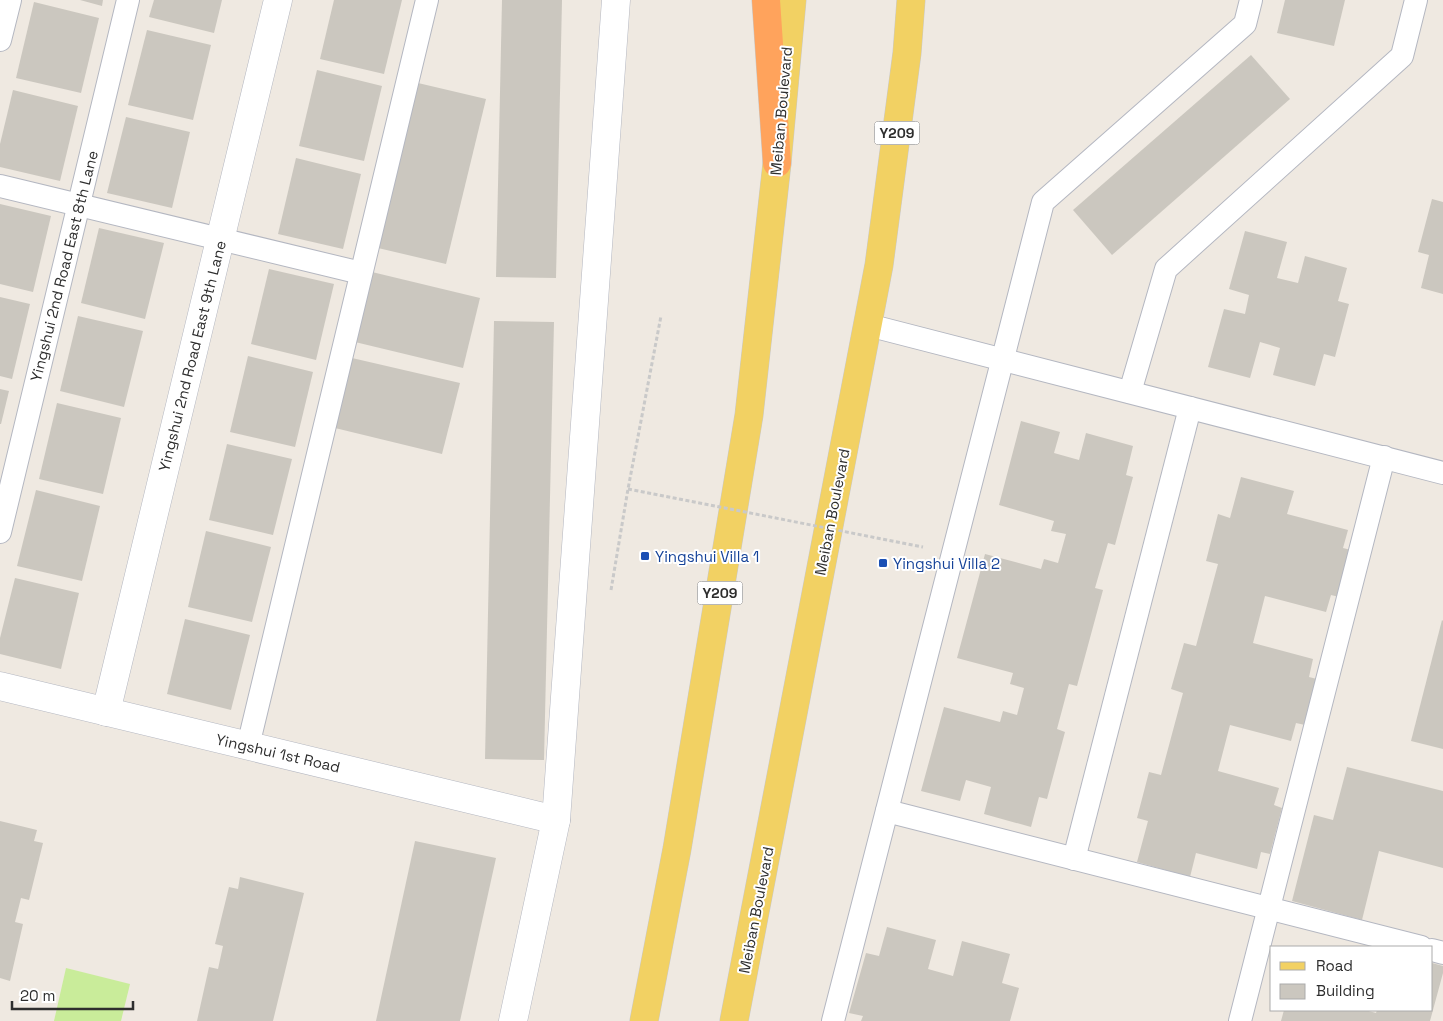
<svg xmlns="http://www.w3.org/2000/svg" width="1443" height="1021" font-family="'Space Grotesk',sans-serif">
	<style>
		.pitch { fill: #c9ec9a }
		.building { fill: #cbc7bf }
		.lines { fill: none; stroke-linecap: round; stroke-linejoin: round }
		.lane-casing { stroke: #b4b7c1; stroke-width: 24 }
		.street-casing { stroke: #b4b7c1; stroke-width: 29 }
		.primary-casing { stroke: #c9c9c9; stroke-width: 29 }
		.highway-casing { stroke: #c9c9c9; stroke-width: 29 }
		.path { stroke: #c9c9c9; stroke-width: 3; stroke-dasharray: 4 2.5; stroke-linecap: butt }
		.lane { stroke: #fff; stroke-width: 22 }
		.street { stroke: #fff; stroke-width: 28 }
		.primary { stroke: #f2d163; stroke-width: 28 }
		.highway { stroke: #ffa35c; stroke-width: 28 }
		.path-bridge { stroke: #c9c9c9; stroke-width: 3; stroke-dasharray: 4 2.5; stroke-linecap: butt }
		.transit-dot { fill: #1a4fb4; stroke: #fff; stroke-width: 2 }
		.labels { text-anchor: middle; dominant-baseline: central; stroke-width: 4; stroke-linejoin: round; paint-order: stroke }
		.shield { fill: #fff; stroke: #6d6d6d; stroke-width: 1 }
		.shield-label { font-size: 14px; font-weight: bold; fill: #2e2e2e }
		.street-label { font-size: 15px; fill: #2e2e2e; stroke: #fff }
		.transit-label { font-size: 15px; fill: #164399; stroke: #fff; text-anchor: start }
	</style>
	<rect width="100%" height="100%" fill="#efe9e1"/>
	<path class="pitch" d="M 66,968 L 130,984 L 121,1021 L 54,1021 Z"/>
	<g class="building">
		<path d="M 80,0 L 103,0 L 102,6 Z"/>
		<path d="M 154,0 L 222,0 L 214,33 L 149,17 Z"/>
		<path d="M 334,0 L 402,0 L 384,74 L 320,59 Z"/>
		<path d="M 502,0 L 562,0 L 556,278 L 496,277 Z"/>
		<path d="M 1285,0 L 1345,0 L 1334,46 L 1277,33 Z"/>
		<path d="M 34,2 L 99,18 L 81,93 L 16,78 Z"/>
		<path d="M 147,30 L 211,45 L 193,120 L 128,105 Z"/>
		<path d="M 1251,55 L 1290,99 L 1112,255 L 1073,210 Z"/>
		<path d="M 317,70 L 382,86 L 364,161 L 299,146 Z"/>
		<path d="M 418,83 L 486,99 L 446,264 L 378,248 Z"/>
		<path d="M 13,90 L 78,106 L 60,181 L 0,167 L 0,144 Z"/>
		<path d="M 126,117 L 190,132 L 172,208 L 107,193 Z"/>
		<path d="M 296,158 L 361,174 L 343,249 L 278,234 Z"/>
		<path d="M 1432,199 L 1443,202 L 1443,294 L 1421,288 L 1429,255 L 1418,252 Z"/>
		<path d="M 0,204 L 51,216 L 33,292 L 0,284 Z"/>
		<path d="M 99,228 L 164,243 L 145,319 L 81,303 Z"/>
		<path d="M 1245,231 L 1287,242 L 1277,278 L 1298,283 L 1305,256 L 1347,268 L 1338,301 L 1349,304 L 1335,357 L 1324,354 L 1315,386 L 1273,375 L 1280,348 L 1260,342 L 1250,378 L 1208,367 L 1224,309 L 1245,314 L 1249,295 L 1229,289 Z"/>
		<path d="M 269,269 L 334,284 L 316,360 L 251,344 Z"/>
		<path d="M 372,272 L 480,298 L 463,368 L 355,342 Z"/>
		<path d="M 0,297 L 30,304 L 12,379 L 0,376 Z"/>
		<path d="M 78,316 L 143,331 L 124,407 L 60,391 Z"/>
		<path d="M 494,321 L 554,322 L 544,760 L 485,759 Z"/>
		<path d="M 248,356 L 313,372 L 295,447 L 230,432 Z"/>
		<path d="M 352,358 L 460,383 L 442,454 L 335,428 Z"/>
		<path d="M 0,389 L 9,391 L 1,424 L 0,424 Z"/>
		<path d="M 57,403 L 121,418 L 103,494 L 39,479 Z"/>
		<path d="M 1021,421 L 1060,432 L 1054,453 L 1079,460 L 1086,433 L 1133,446 L 1126,475 L 1133,477 L 1115,545 L 1108,543 L 1095,588 L 1103,590 L 1077,686 L 1069,684 L 1057,729 L 1065,732 L 1047,799 L 1039,797 L 1031,827 L 984,814 L 991,787 L 966,780 L 960,801 L 921,791 L 944,707 L 1000,722 L 1003,711 L 1017,715 L 1024,688 L 1010,684 L 1013,673 L 957,658 L 985,554 L 1041,569 L 1044,559 L 1058,563 L 1066,534 L 1051,531 L 1054,521 L 999,505 Z"/>
		<path d="M 227,444 L 292,459 L 273,535 L 209,520 Z"/>
		<path d="M 1241,477 L 1294,491 L 1287,514 L 1348,530 L 1343,548 L 1351,550 L 1339,597 L 1331,595 L 1326,612 L 1265,596 L 1253,643 L 1313,659 L 1309,677 L 1317,679 L 1305,725 L 1296,723 L 1291,741 L 1230,725 L 1218,771 L 1279,788 L 1274,805 L 1282,808 L 1270,854 L 1261,852 L 1257,869 L 1196,853 L 1190,877 L 1137,862 L 1148,821 L 1137,818 L 1149,772 L 1161,775 L 1183,693 L 1171,689 L 1184,643 L 1196,646 L 1218,564 L 1206,561 L 1218,514 L 1230,518 Z"/>
		<path d="M 36,490 L 100,506 L 82,581 L 17,566 Z"/>
		<path d="M 206,531 L 271,547 L 252,622 L 188,607 Z"/>
		<path d="M 15,578 L 79,593 L 61,669 L 0,654 L 0,638 Z"/>
		<path d="M 185,619 L 250,635 L 231,710 L 167,694 Z"/>
		<path d="M 1442,620 L 1443,621 L 1443,749 L 1411,741 Z"/>
		<path d="M 1347,767 L 1443,791 L 1443,868 L 1379,851 L 1362,920 L 1292,901 L 1314,815 L 1333,820 Z"/>
		<path d="M 0,821 L 37,830 L 34,841 L 43,843 L 29,900 L 21,898 L 15,922 L 23,924 L 10,981 L 0,978 Z"/>
		<path d="M 415,841 L 496,858 L 460,1021 L 376,1021 Z"/>
		<path d="M 240,877 L 304,893 L 273,1021 L 197,1021 L 209,967 L 218,969 L 223,946 L 215,944 L 229,887 L 238,889 Z"/>
		<path d="M 887,927 L 936,940 L 928,969 L 953,976 L 962,941 L 1010,954 L 1002,983 L 1019,988 L 1010,1021 L 861,1021 L 863,1016 L 849,1013 L 866,953 L 879,956 Z"/>
		<path d="M 1432,963 L 1443,966 L 1443,973 L 1430,1021 L 1281,1021 L 1284,1010 L 1365,1010 L 1376,1013 L 1377,1010 L 1432,1010 Z"/>
	</g>
	<g class="lines">
		<g class="lane-casing">
			<g id="lane">
				<path d="M 0,40 L 10,0"/>
				<path d="M 0,186 L 361,273"/>
				<path d="M 868,325 L 1443,473"/>
				<path d="M 1130,392 L 1166,269 L 1402,56 L 1416,0"/>
				<path d="M 0,532 L 128,0"/>
				<path d="M 248,746 L 427,0"/>
				<path d="M 887,811 L 1421,947"/>
				<path d="M 1074,859 L 1190,408"/>
				<path d="M 1432,950 L 1443,953"/>
				<path d="M 833,1021 L 1043,202 L 1245,24 L 1251,0"/>
				<path d="M 1240,1021 L 1384,457"/>
			</g>
		</g>
		<g class="street-casing">
			<g id="street">
				<path d="M 0,686 L 556,820"/>
				<path d="M 106,712 L 278,0"/>
				<path d="M 513,1021 L 556,820 L 616,0"/>
			</g>
		</g>
		<g class="primary-casing">
			<g id="primary">
				<path d="M 644,1021 L 677,849 L 749,415 L 777,163 L 792,0"/>
				<path d="M 734,1021 L 879,265 L 907,53 L 911,0"/>
			</g>
		</g>
		<g class="highway-casing">
			<path id="highway" d="M 766,0 L 777,163"/>
		</g>
		<path class="path" d="M 611,590 L 628,489 L 661,316"/>
		<use href="#lane" class="lane"/>
		<use href="#street" class="street"/>
		<use href="#primary" class="primary"/>
		<use href="#highway" class="highway"/>
		<path class="path-bridge" d="M 628,489 L 923,547"/>
	</g>
	<g class="transit-dot">
		<rect x="640" y="551" width="10" height="10" rx="2.5"/>
		<rect x="878" y="558" width="10" height="10" rx="2.5"/>
	</g>
	<g class="labels">
		<g class="shield">
			<rect x="874.5" y="121.5" width="45" height="23" rx="4"/>
			<rect x="697.5" y="581.5" width="45" height="23" rx="4"/>
		</g>
		<g class="shield-label">
			<text x="897" y="133">Y209</text>
			<text x="720" y="593">Y209</text>
		</g>
		<g class="street-label">
			<text transform="translate(781 111) rotate(-85)">Meiban Boulevard</text>
			<text transform="translate(64 266) rotate(-76)">Yingshui 2nd Road East 8th Lane</text>
			<text transform="translate(192 356) rotate(-76)">Yingshui 2nd Road East 9th Lane</text>
			<text transform="translate(832 512) rotate(-79)">Meiban Boulevard</text>
			<text transform="translate(278 753) rotate(13)">Yingshui 1st Road</text>
			<text transform="translate(756 910) rotate(-79)">Meiban Boulevard</text>
		</g>
		<g class="transit-label">
			<text x="655" y="556">Yingshui Villa 1</text>
			<text x="893" y="563">Yingshui Villa 2</text>
		</g>
	</g>
	<rect x="1270" y="946" width="162" height="65" fill="#ffffff" stroke="#ababab"/>
	<rect x="1280" y="962" width="25" height="8" fill="#f2d163" stroke="#ababab"/>
	<text x="1316" y="971" font-size="15" fill="#2e2e2e">Road</text>
	<rect x="1280" y="984" width="25" height="15" fill="#cbc7bf" stroke="#ababab"/>
	<text x="1316" y="996" font-size="15" fill="#2e2e2e">Building</text>
	<path d="M12 1001v8h121v-8" fill="none" stroke="#2e2e2e" stroke-width="2.5"/>
	<text x="20" y="1001" font-size="15" fill="#2e2e2e" stroke="#ffffff" stroke-width="4" paint-order="stroke">20 m</text>
</svg>
